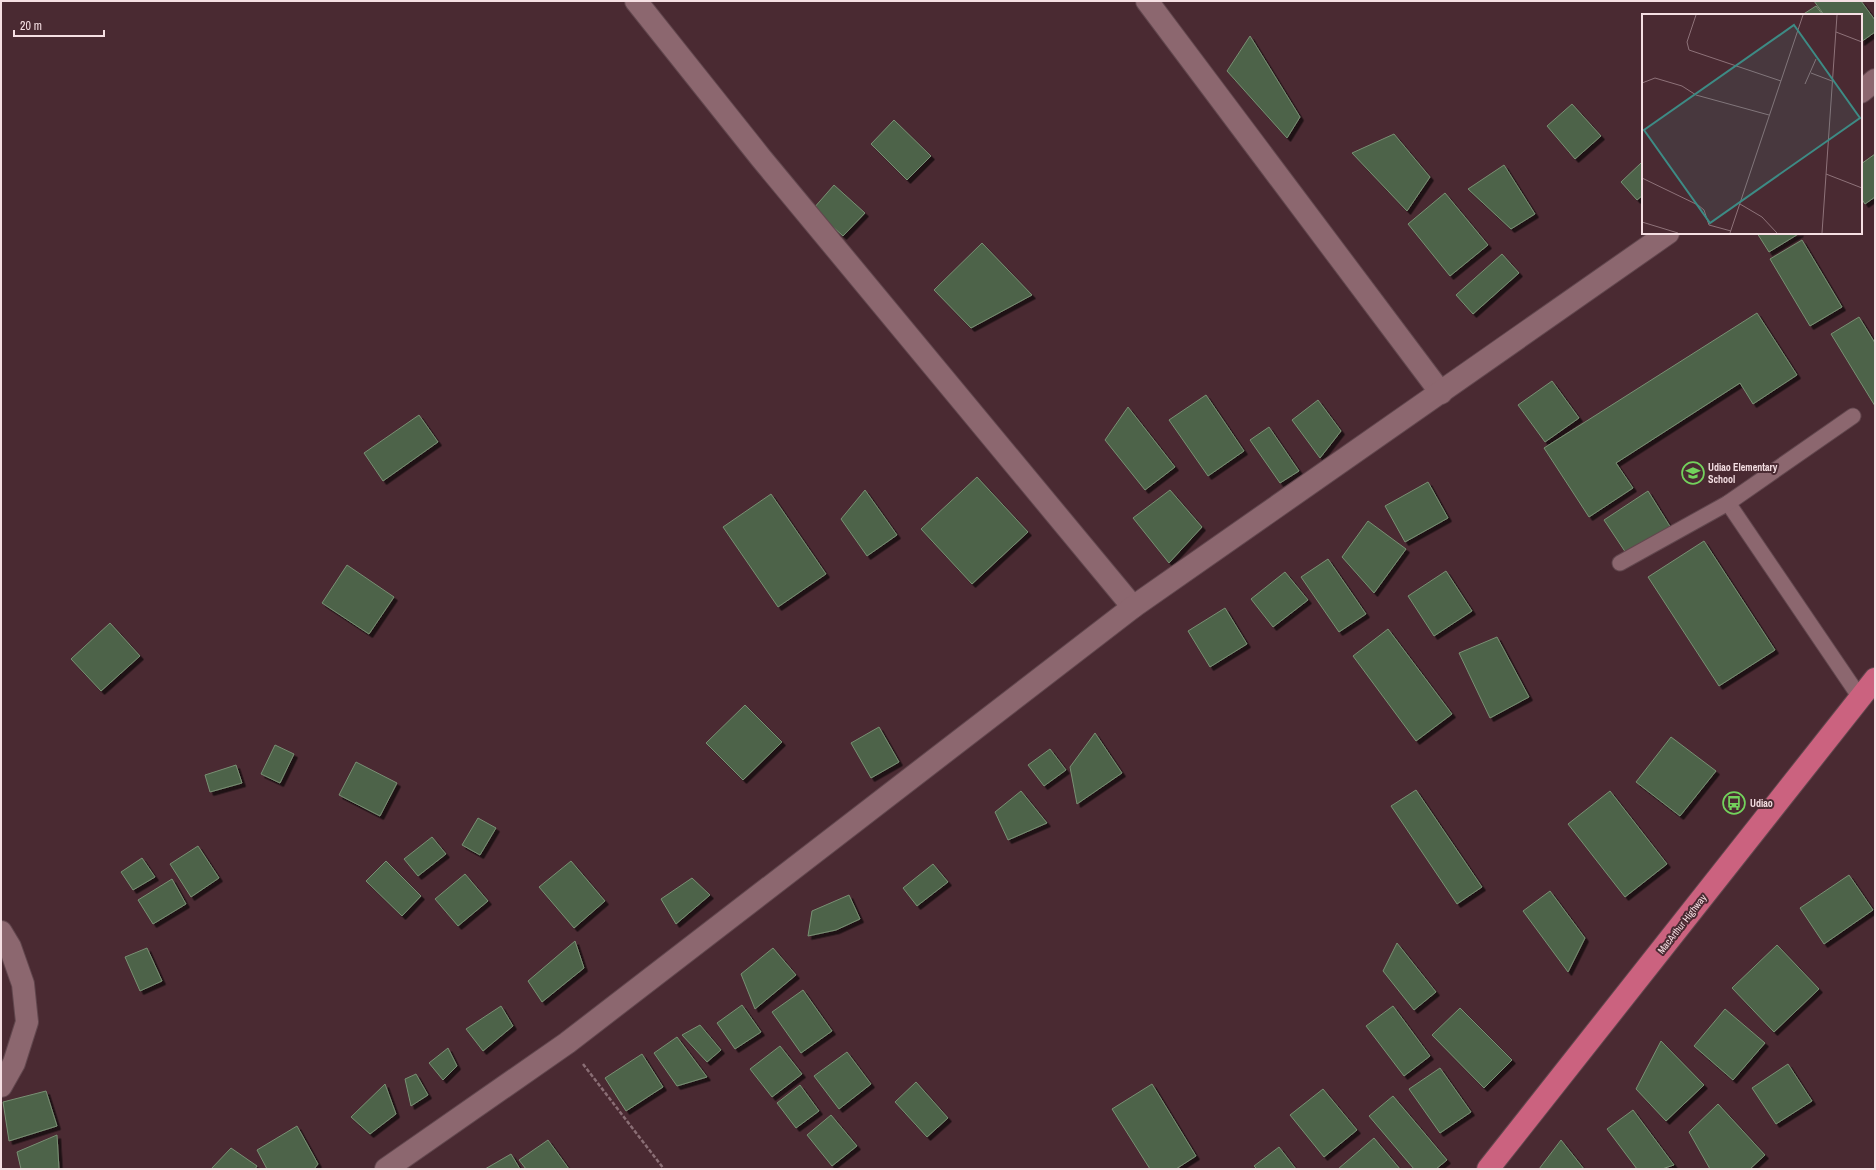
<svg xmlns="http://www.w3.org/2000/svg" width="1876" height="1170" font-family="'Archivo Narrow',sans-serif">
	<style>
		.building { fill: #4d6349; stroke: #799074; filter: url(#shadow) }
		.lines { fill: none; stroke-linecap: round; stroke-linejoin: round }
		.service-casing { stroke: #62474e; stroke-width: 17 }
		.minor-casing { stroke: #62474e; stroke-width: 24 }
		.trunk-casing { stroke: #62474e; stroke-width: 24 }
		.path { stroke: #8a6e75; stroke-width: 2.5; stroke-dasharray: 4 2; stroke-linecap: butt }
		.service { stroke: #8c676f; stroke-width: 15 }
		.minor { stroke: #8c676f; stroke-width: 22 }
		.trunk { stroke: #cb627f; stroke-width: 22 }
		.labels { text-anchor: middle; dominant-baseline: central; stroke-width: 4; stroke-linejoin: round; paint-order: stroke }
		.poi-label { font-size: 10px; font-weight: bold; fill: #f5dfe3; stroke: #4a2a32; text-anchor: start }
		.street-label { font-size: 10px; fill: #f5dfe3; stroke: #4a2a32 }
		.inset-road { fill: none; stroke: #8e7279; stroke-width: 1 }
		.view { fill: #3d8b85; fill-opacity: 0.15; stroke: #3d8b85; stroke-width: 2 }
		.inset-edge { fill: none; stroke: #f5dfe3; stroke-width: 2 }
	</style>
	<defs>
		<filter id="shadow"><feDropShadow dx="3.5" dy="3.5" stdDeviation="0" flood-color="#0009"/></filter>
	</defs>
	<rect width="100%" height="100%" fill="#4a2a32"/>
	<g class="building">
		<path d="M 1814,1 L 1861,1 L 1875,20 L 1875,32 L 1861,42 L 1861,15 L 1824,15 Z"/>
		<path d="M 1816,6 L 1823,15 L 1802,15 Z"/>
		<path d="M 1250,36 L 1300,117 L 1287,138 L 1227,71 Z"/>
		<path d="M 1572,104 L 1601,136 L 1575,159 L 1547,126 Z"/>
		<path d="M 894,120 L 931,156 L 907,180 L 871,144 Z"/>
		<path d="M 1394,134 L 1430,177 L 1407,211 L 1352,153 Z"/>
		<path d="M 1875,154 L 1875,197 L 1865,204 L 1861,198 L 1861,164 Z"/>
		<path d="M 1641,163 L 1643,165 L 1643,195 L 1637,200 L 1621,182 Z"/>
		<path d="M 1504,165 L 1535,214 L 1511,229 L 1468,189 Z"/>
		<path d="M 834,185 L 865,213 L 843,236 L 813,209 Z"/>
		<path d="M 1445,193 L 1488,245 L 1450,276 L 1408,224 Z"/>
		<path d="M 1757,233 L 1800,233 L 1769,252 Z"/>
		<path d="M 1802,240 L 1842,307 L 1810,326 L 1770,259 Z"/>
		<path d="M 982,243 L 1032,295 L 971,328 L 934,290 Z"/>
		<path d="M 1502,254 L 1519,273 L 1473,314 L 1456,295 Z"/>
		<path d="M 1757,313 L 1797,375 L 1753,404 L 1740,383 L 1616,463 L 1633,488 L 1589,517 L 1544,448 Z"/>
		<path d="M 1859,317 L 1875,343 L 1875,406 L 1831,334 Z"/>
		<path d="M 1552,381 L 1579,418 L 1545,442 L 1518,405 Z"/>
		<path d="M 1206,395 L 1244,451 L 1208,476 L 1169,420 Z"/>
		<path d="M 1318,400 L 1341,431 L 1320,458 L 1292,420 Z"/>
		<path d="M 1128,407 L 1175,467 L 1145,490 L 1105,440 Z"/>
		<path d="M 419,415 L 438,442 L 383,481 L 364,453 Z"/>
		<path d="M 1269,427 L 1299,471 L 1280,483 L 1250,440 Z"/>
		<path d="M 977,477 L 1028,532 L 972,584 L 921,529 Z"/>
		<path d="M 1428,482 L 1448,518 L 1405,542 L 1385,506 Z"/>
		<path d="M 865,490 L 897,535 L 867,556 L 841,519 Z"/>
		<path d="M 1170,490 L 1202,527 L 1169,563 L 1133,518 Z"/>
		<path d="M 1648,491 L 1671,528 L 1628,556 L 1604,520 Z"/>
		<path d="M 771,494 L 826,574 L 778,607 L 723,527 Z"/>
		<path d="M 1368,521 L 1406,549 L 1374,593 L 1342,557 Z"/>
		<path d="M 1704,541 L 1775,650 L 1719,686 L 1648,577 Z"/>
		<path d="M 1328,559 L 1366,614 L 1339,632 L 1301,577 Z"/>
		<path d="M 347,565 L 394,597 L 369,634 L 322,603 Z"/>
		<path d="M 1446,571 L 1472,611 L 1434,636 L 1408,596 Z"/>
		<path d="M 1285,572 L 1308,600 L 1273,627 L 1251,599 Z"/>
		<path d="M 1225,608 L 1247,644 L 1210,667 L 1188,631 Z"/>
		<path d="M 110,623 L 140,656 L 101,691 L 71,659 Z"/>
		<path d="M 1388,629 L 1452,714 L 1416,741 L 1353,656 Z"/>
		<path d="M 1497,637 L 1529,697 L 1490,718 L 1459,653 Z"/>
		<path d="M 745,705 L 782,742 L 743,780 L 706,743 Z"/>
		<path d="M 879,727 L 899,762 L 871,778 L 851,743 Z"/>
		<path d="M 1095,733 L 1122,773 L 1077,804 L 1070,767 Z"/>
		<path d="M 1671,737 L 1716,771 L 1680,816 L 1636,782 Z"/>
		<path d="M 275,745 L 294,754 L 280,783 L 261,774 Z"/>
		<path d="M 1050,749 L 1066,770 L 1044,786 L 1028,765 Z"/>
		<path d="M 356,762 L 397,783 L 380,816 L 339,795 Z"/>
		<path d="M 236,765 L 242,783 L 210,792 L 205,775 Z"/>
		<path d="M 1416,790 L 1482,887 L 1457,904 L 1391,806 Z"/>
		<path d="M 1021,791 L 1047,823 L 1008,840 L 995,812 Z"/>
		<path d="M 1610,791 L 1667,864 L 1625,897 L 1568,824 Z"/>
		<path d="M 478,818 L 496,828 L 480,855 L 462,845 Z"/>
		<path d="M 432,837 L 446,854 L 418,876 L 404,859 Z"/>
		<path d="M 198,846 L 219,878 L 191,897 L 170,864 Z"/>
		<path d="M 142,858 L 155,877 L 133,890 L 121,872 Z"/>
		<path d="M 386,861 L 421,896 L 402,916 L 366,881 Z"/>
		<path d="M 571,861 L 605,901 L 574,928 L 539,887 Z"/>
		<path d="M 933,864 L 948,882 L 917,906 L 903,888 Z"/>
		<path d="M 465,874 L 488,901 L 458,926 L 435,899 Z"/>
		<path d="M 1849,875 L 1873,910 L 1824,944 L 1800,908 Z"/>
		<path d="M 692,878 L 710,895 L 676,924 L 661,899 Z"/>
		<path d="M 172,879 L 186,904 L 153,924 L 138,900 Z"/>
		<path d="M 1550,891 L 1585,938 L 1568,972 L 1523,911 Z"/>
		<path d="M 849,895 L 860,919 L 836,930 L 808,936 L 812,911 Z"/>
		<path d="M 575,941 L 584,968 L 542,1002 L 528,981 Z"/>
		<path d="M 1397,943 L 1436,992 L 1414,1010 L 1383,971 Z"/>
		<path d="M 1777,945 L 1819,989 L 1774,1032 L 1732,988 Z"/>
		<path d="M 147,948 L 162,981 L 140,991 L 125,957 Z"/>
		<path d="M 773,948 L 796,975 L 755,1009 L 741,974 Z"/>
		<path d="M 803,990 L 832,1031 L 801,1053 L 772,1012 Z"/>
		<path d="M 742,1005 L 761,1032 L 735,1049 L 717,1023 Z"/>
		<path d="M 501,1006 L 513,1026 L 483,1051 L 466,1029 Z"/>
		<path d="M 1393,1006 L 1430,1056 L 1404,1076 L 1366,1026 Z"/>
		<path d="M 1460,1008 L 1512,1060 L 1484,1088 L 1432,1035 Z"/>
		<path d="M 1725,1009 L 1765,1043 L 1733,1080 L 1694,1046 Z"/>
		<path d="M 700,1025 L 721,1050 L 707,1062 L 682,1035 Z"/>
		<path d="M 677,1037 L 707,1077 L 677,1086 L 654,1053 Z"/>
		<path d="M 1661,1041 L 1704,1085 L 1666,1121 L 1636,1089 Z"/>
		<path d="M 780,1046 L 802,1074 L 772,1097 L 750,1069 Z"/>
		<path d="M 448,1048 L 457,1066 L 443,1080 L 429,1063 Z"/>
		<path d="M 847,1052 L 871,1084 L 839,1109 L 814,1076 Z"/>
		<path d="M 642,1054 L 663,1087 L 626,1111 L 605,1078 Z"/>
		<path d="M 1788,1064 L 1812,1101 L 1776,1124 L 1752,1088 Z"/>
		<path d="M 1440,1068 L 1471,1112 L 1440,1133 L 1409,1089 Z"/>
		<path d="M 416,1074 L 428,1095 L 411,1106 L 405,1079 Z"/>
		<path d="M 916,1082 L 948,1118 L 927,1137 L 895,1102 Z"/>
		<path d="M 385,1084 L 396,1114 L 370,1134 L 351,1117 Z"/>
		<path d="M 1152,1084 L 1196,1156 L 1176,1169 L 1150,1169 L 1112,1109 Z"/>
		<path d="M 800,1085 L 819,1111 L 796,1128 L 777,1103 Z"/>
		<path d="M 1323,1089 L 1357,1130 L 1324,1157 L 1290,1115 Z"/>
		<path d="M 46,1091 L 57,1126 L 9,1141 L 3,1102 Z"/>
		<path d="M 1393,1096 L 1447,1160 L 1436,1169 L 1414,1169 L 1369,1116 Z"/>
		<path d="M 1718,1104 L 1765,1155 L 1750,1169 L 1710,1169 L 1689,1132 Z"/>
		<path d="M 1633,1110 L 1674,1165 L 1662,1169 L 1637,1169 L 1607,1129 Z"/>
		<path d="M 831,1115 L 857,1146 L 832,1166 L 807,1135 Z"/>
		<path d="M 297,1126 L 318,1164 L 314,1169 L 267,1169 L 257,1150 Z"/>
		<path d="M 57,1135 L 59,1169 L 21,1169 L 17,1152 Z"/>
		<path d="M 1374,1138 L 1400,1169 L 1338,1169 Z"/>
		<path d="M 548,1140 L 569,1169 L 526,1169 L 519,1160 Z"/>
		<path d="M 1561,1140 L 1584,1169 L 1539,1169 Z"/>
		<path d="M 1279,1147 L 1296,1169 L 1257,1169 L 1254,1166 Z"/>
		<path d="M 231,1148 L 257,1166 L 255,1169 L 211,1169 Z"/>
		<path d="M 511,1154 L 520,1169 L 485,1169 Z"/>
	</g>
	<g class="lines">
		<g class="service-casing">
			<g id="service">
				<path d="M 1728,503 L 1861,699"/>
				<path d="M 1620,563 L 1728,503 L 1853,416"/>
			</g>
		</g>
		<g class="minor-casing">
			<g id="minor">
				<path d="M 636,1 L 761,158 L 1133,607"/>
				<path d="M 1147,1 L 1441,393"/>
				<path d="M 1861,92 L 1875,80"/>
				<path d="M 1,932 L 10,947 L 23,984 L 27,1022 L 14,1063 L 1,1086"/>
				<path d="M 386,1169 L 567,1043 L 1133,607 L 1668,233"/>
			</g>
		</g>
		<g class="trunk-casing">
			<path id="trunk" d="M 1488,1169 L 1875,679"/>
		</g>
		<path class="path" d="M 583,1064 L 664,1169"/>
		<use href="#service" class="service"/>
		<use href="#minor" class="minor"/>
		<use href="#trunk" class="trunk"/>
	</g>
	<defs>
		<g id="school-ring" transform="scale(1.15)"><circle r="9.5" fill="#4a2a32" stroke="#73d25c" stroke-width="1.5"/><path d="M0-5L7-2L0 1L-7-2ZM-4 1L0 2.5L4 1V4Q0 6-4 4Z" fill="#73d25c"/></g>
		<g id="bus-ring" transform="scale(1.15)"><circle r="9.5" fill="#4a2a32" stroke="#73d25c" stroke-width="1.5"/><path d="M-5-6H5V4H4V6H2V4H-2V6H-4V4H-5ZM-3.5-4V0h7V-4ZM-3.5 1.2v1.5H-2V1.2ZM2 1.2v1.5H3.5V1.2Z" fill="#73d25c"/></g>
	</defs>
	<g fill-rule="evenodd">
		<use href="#school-ring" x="1693" y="473"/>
		<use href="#bus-ring" x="1734" y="803"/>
	</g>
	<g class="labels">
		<g class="poi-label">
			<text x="1708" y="467">Udiao Elementary<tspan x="1708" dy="12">School</tspan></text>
			<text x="1750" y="803">Udiao</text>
		</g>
		<g class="street-label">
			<text transform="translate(1682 924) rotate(-52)">MacArthur Highway</text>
		</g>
	</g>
	<g transform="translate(1642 14)">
		<rect width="220" height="220" fill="#4a2a32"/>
		<path class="inset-road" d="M 54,1 L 45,28 L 47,36 L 139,67M 194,18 L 220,28M 169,59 L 190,67M 0,69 L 13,64 L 40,72 L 54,81 L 127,101M 163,70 L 174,45M 184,160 L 220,174M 0,164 L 56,191 L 62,196 L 67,211 L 89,217M 98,190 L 120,203 L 135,219M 0,208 L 36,219M 88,219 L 161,1M 180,219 L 195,1"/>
		<path class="view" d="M 152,11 L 218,104 L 68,209 L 2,116 Z"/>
		<rect width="220" height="220" class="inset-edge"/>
	</g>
	<rect width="1876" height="1170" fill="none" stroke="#f5dfe3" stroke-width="4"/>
	<path d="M14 30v6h90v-6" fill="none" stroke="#f5dfe3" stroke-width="2"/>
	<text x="20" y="30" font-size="12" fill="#f5dfe3" stroke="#4a2a32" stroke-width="3" paint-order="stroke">20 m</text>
</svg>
